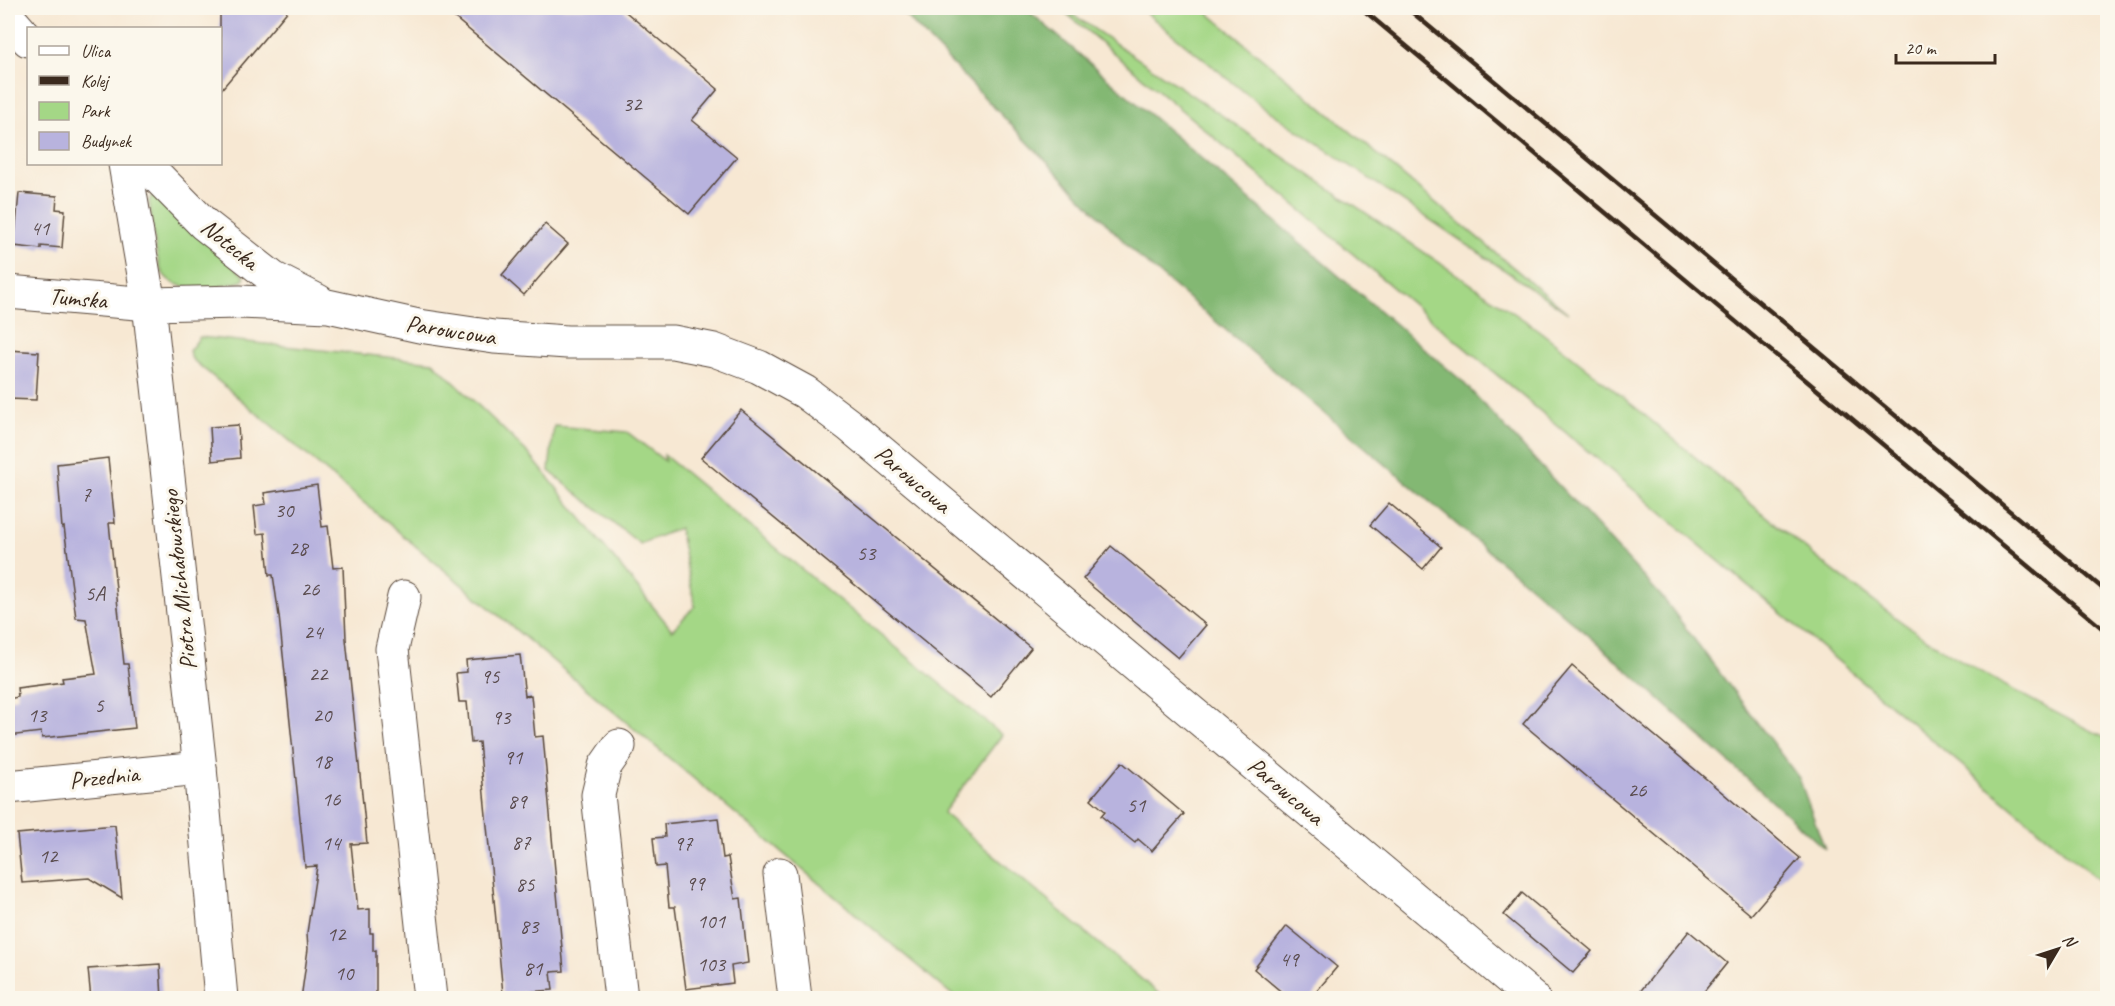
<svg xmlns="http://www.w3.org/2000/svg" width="2115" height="1006" font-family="Caveat,sans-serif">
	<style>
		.green { fill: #a4d786; stroke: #708052; stroke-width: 1.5 }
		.forest { fill: #83b873; stroke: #5f7148; stroke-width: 1.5 }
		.building { fill: #b8b3de }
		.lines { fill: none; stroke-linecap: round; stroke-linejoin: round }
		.minor-casing { stroke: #574639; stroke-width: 35 }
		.minor { stroke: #fff; stroke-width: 33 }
		.rail { stroke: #3b2a1e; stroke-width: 4.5 }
		.labels { text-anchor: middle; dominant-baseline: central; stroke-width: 6; stroke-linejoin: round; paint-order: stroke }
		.number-label { font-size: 21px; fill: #5a4c4e }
		.street-label { font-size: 24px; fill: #3b2a1e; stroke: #fbf7ec }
	</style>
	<rect width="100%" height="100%" fill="#fbf7ec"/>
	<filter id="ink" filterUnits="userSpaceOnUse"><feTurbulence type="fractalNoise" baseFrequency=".0167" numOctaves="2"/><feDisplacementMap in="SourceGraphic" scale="12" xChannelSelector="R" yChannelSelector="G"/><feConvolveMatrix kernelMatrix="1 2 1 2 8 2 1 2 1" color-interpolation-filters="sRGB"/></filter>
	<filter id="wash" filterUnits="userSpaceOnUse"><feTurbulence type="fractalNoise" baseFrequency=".008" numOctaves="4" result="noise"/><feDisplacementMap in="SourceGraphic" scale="24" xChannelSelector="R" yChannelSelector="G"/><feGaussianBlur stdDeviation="1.35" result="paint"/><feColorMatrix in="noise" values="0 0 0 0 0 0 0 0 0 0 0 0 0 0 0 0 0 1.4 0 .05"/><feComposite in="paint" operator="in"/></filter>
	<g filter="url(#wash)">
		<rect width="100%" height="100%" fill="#f7e8d3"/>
		<g class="green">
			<path d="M 1060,8 L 1063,8 L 1533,326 C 1661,422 1776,533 1906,625 C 1969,669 2039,704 2107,739 L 2107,887 Z"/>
			<path d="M 1140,8 L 1202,8 L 1568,313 L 1262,106 Z"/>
			<path d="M 156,194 L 245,277 L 242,281 C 219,288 174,297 161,270 C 155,256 152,218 149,201 L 152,196 Z"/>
			<path d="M 200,337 L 433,362 L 529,454 L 672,630 L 695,606 L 679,528 L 640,544 L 549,471 L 554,426 L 627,432 L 665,461 L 664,455 L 1002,735 L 943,813 L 1164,998 L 956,998 L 192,359 L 189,351 Z"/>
		</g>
		<path class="forest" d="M 898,8 L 1025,8 L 1462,381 L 1663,598 L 1799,778 L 1825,849 L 1595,641 L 1138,256 Z"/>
		<g id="blocks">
			<g class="building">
				<path d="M 220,8 L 290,8 L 220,91 Z"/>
				<path d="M 443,8 L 621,8 L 718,89 L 692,120 L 737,157 L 689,214 Z"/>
				<path d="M 19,193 L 57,196 L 56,209 L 65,210 L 62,248 L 41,246 L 41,249 L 14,246 Z"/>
				<path d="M 545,224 L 568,244 L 524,295 L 502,275 Z"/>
				<path d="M 8,350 L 39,352 L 36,400 L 8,399 Z"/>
				<path d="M 741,410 L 1031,648 L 991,697 L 701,458 Z"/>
				<path d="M 238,425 L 240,458 L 212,461 L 210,427 Z"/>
				<path d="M 108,458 L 115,523 L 109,523 L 124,664 L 128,664 L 135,728 L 42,738 L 41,732 L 8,736 L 8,699 L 18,697 L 17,688 L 63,682 L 62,678 L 96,674 L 86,619 L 76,618 L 64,527 L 62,528 L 57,464 Z"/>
				<path d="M 317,485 L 322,527 L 328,526 L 333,568 L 343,567 L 346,639 L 367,843 L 351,844 L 358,910 L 370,909 L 370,933 L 373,933 L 373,951 L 376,950 L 376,999 L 301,999 L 308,949 L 307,933 L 317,866 L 305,867 L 279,616 L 273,575 L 269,575 L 265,533 L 257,534 L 254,506 L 266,504 L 264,493 Z"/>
				<path d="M 1389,503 L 1441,547 L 1423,569 L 1370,525 Z"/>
				<path d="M 1111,546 L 1206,625 L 1178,658 L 1083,579 Z"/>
				<path d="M 520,655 L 525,696 L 531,695 L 535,737 L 543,736 L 564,971 L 551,972 L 553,990 L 503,994 L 479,742 L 471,743 L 467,702 L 459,702 L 456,673 L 467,672 L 466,660 Z"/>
				<path d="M 1572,666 L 1800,858 L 1751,915 L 1523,724 Z"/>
				<path d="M 1122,762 L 1184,814 L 1152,851 L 1138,839 L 1135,843 L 1101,816 L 1105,811 L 1091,799 Z"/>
				<path d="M 718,818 L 723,858 L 728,857 L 735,899 L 741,898 L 748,963 L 731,966 L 733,983 L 686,989 L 675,907 L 669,907 L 665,866 L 656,867 L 653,838 L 665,837 L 664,824 Z"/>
				<path d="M 115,825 L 122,898 L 89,878 L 22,883 L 17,834 Z"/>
				<path d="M 1522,893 L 1592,951 L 1573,973 L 1504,915 Z"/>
				<path d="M 1287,926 L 1337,967 L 1310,999 L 1290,999 L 1254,969 Z"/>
				<path d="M 1689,931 L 1727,963 L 1698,999 L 1634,999 Z"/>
				<path d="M 160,964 L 162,999 L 91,999 L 88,969 Z"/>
			</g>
		</g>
	</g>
	<g filter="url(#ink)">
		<use href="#blocks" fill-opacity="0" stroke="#574639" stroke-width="1.5"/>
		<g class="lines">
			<g class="minor-casing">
				<g id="minor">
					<path d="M 8,17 L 28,40"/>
					<path d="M 125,164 L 149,304 L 200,768 L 221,998"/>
					<path d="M 145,164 L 204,224 L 273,278 L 318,301"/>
					<path d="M 8,292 L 149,304 L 240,302 L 328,306 L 419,326 L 494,337 L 567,342 L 673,342 L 714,350 L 759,367 L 805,392 L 850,426 L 1533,998"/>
					<path d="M 404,597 L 392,649 L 430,998"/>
					<path d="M 619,746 L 605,766 L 598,795 L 621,998"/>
					<path d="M 8,787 L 200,768"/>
					<path d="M 780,874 L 795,998"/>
				</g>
			</g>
			<use href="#minor" class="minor"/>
			<g class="rail">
				<path d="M 1361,8 L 2108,633"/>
				<path d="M 1407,8 L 2108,593"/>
			</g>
		</g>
	</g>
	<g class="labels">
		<g class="number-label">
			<text x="632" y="104">32</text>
			<text x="40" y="228">41</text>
			<text x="86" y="494">7</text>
			<text x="284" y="510">30</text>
			<text x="298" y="548">28</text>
			<text x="866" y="553">53</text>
			<text x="310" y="589">26</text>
			<text x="95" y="593">5A</text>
			<text x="313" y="632">24</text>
			<text x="318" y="674">22</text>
			<text x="490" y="676">95</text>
			<text x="99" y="705">5</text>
			<text x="37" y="715">13</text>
			<text x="322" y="715">20</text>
			<text x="501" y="717">93</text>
			<text x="513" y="757">91</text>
			<text x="322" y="761">18</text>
			<text x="1637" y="790">26</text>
			<text x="331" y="799">16</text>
			<text x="517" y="801">89</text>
			<text x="1136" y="805">51</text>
			<text x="521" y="842">87</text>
			<text x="331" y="843">14</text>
			<text x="683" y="843">97</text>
			<text x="48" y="856">12</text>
			<text x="695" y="883">99</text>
			<text x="525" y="884">85</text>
			<text x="711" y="921">101</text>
			<text x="529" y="926">83</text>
			<text x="336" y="934">12</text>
			<text x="1289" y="959">49</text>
			<text x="711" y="964">103</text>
			<text x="533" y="968">81</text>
			<text x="344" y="973">10</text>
		</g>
		<g class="street-label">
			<text transform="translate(230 244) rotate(39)">Notecka</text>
			<text transform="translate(78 298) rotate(5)">Tumska</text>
			<text transform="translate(451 330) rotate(9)">Parowcowa</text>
			<text transform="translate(913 479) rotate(40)">Parowcowa</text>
			<text transform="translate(179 580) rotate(-96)">Piotra Michałowskiego</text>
			<text transform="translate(104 777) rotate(-6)">Przednia</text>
			<text transform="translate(1286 791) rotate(40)">Parowcowa</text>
		</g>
	</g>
	<rect width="2115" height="1006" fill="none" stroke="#fbf7ec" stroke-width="30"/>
	<rect x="27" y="27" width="195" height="138" fill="#fbf7ec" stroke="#aea59a" stroke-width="1.5"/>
	<rect x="39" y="46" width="30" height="9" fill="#ffffff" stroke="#aea59a" stroke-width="1.5"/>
	<text x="81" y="57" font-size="18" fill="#3b2a1e">Ulica</text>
	<rect x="39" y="76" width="30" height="9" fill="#3b2a1e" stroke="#aea59a" stroke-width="1.5"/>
	<text x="81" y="87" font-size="18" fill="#3b2a1e">Kolej</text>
	<rect x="39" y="102" width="30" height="18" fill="#a4d786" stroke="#aea59a" stroke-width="1.5"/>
	<text x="81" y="117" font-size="18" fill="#3b2a1e">Park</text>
	<rect x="39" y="132" width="30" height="18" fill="#b8b3de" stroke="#aea59a" stroke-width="1.5"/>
	<text x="81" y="147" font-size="18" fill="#3b2a1e">Budynek</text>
	<g transform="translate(2058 949) rotate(51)" stroke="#fbf7ec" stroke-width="4.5" paint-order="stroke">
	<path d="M0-4.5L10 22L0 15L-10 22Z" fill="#3b2a1e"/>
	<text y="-9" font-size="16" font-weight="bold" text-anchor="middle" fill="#3b2a1e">N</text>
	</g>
	<path d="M1896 54v9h99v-9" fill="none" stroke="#3b2a1e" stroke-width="3"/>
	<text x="1905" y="54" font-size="18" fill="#3b2a1e" stroke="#fbf7ec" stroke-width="4.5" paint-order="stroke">20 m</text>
</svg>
